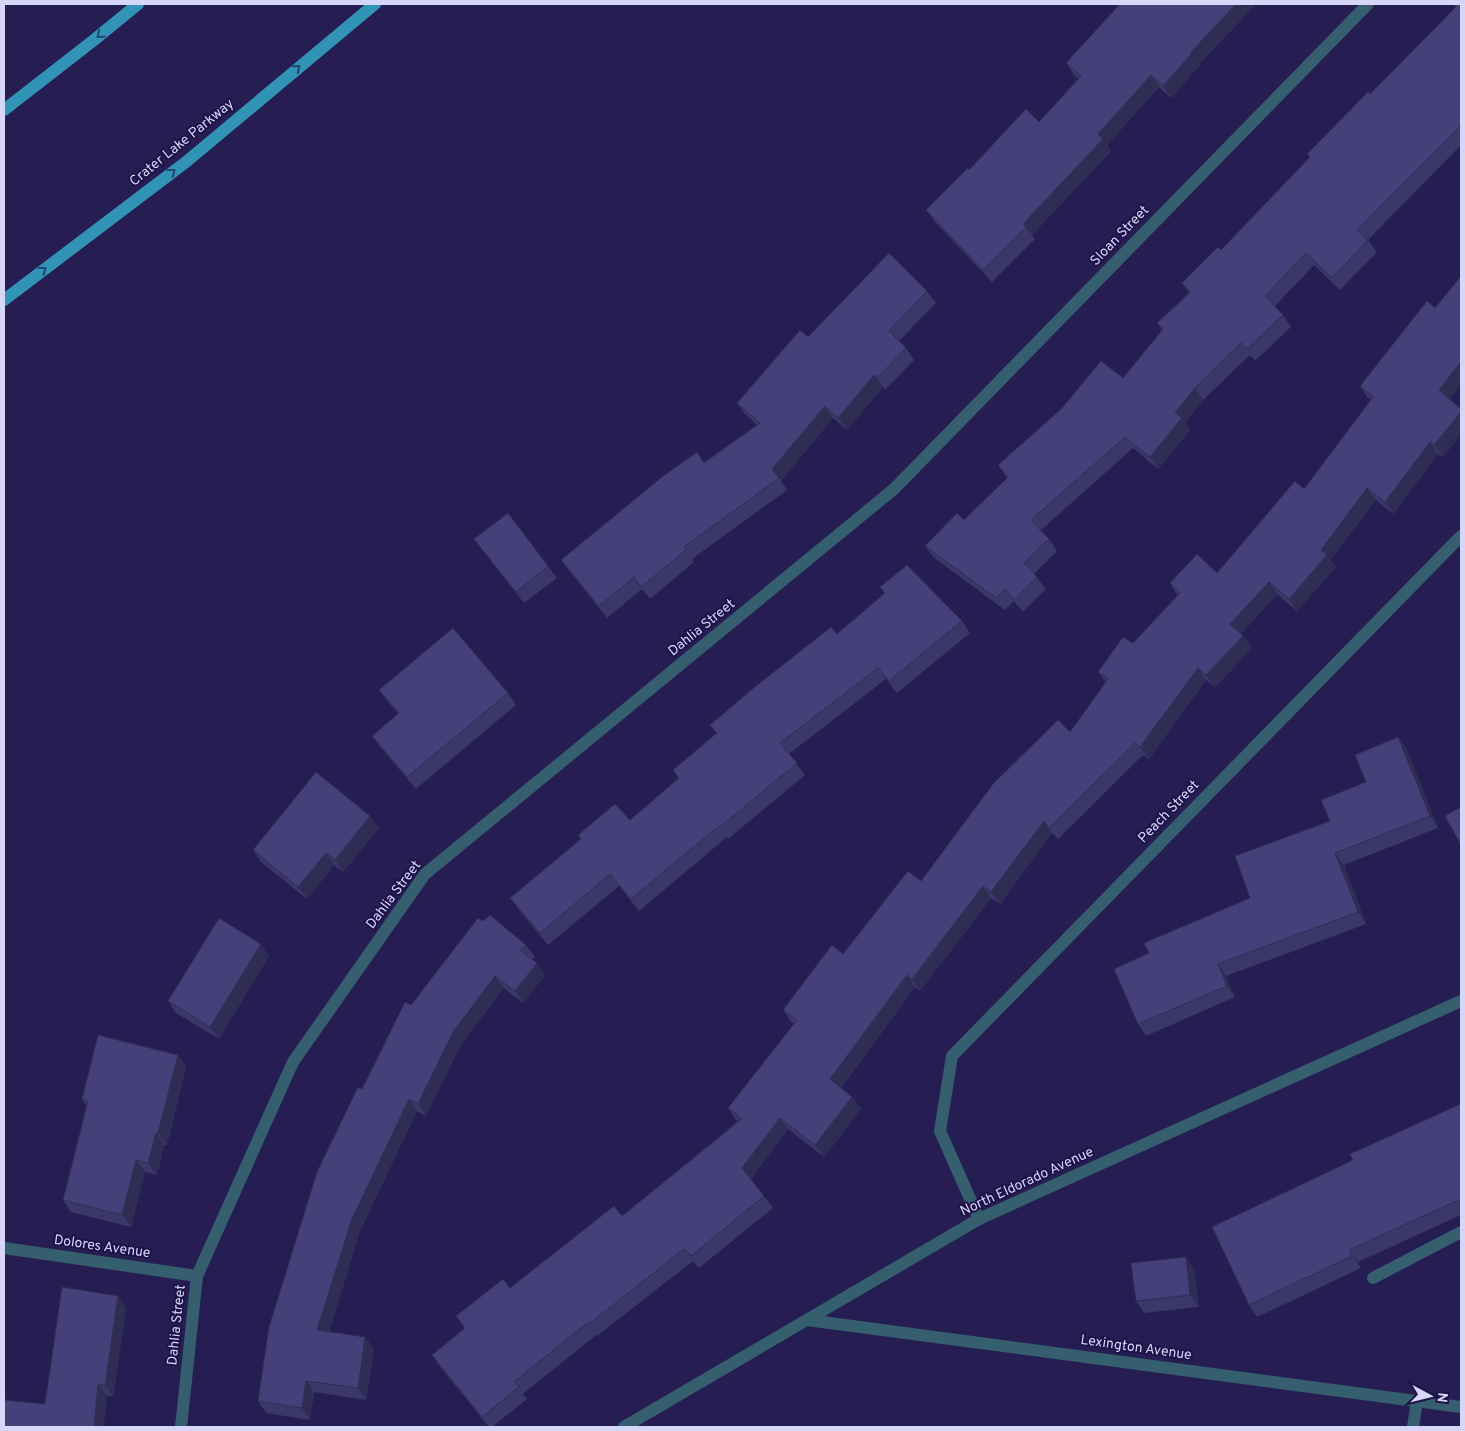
<svg xmlns="http://www.w3.org/2000/svg" width="1465" height="1431" font-family="Overpass,sans-serif">
	<style>
		.lines { fill: none; stroke-linecap: round; stroke-linejoin: round }
		.service { stroke: #355f6f; stroke-width: 12 }
		.minor { stroke: #355f6f; stroke-width: 12 }
		.tertiary { stroke: #355f6f; stroke-width: 12 }
		.primary { stroke: #3193b5; stroke-width: 12 }
		.wall { fill: #3b3768 }
		.shaded-wall { fill: #302d55 }
		.building { fill: #454079; stroke: #302d55 }
		.oneway { stroke: #254674 }
		.labels { text-anchor: middle; dominant-baseline: central; stroke-width: 4; stroke-linejoin: round; paint-order: stroke }
		.street-label { font-size: 14px; fill: #d6d6f8; stroke: #1d1348 }
	</style>
	<rect width="100%" height="100%" fill="#261e53"/>
	<g class="lines">
		<path class="service" d="M 1373,1278 L 1461,1232"/>
		<g class="minor">
			<path d="M 979,1219 L 940,1131 L 952,1056 L 1461,536"/>
			<path d="M 4,1248 L 197,1276"/>
			<path d="M 807,1320 L 1461,1407"/>
			<path d="M 181,1427 L 197,1276 L 293,1062 L 425,874 L 894,489 L 1368,4"/>
			<path d="M 1413,1427 L 1417,1401"/>
		</g>
		<path class="tertiary" d="M 624,1427 L 979,1219 L 1461,1001"/>
		<g class="primary">
			<path d="M 4,110 L 94,40 L 138,4"/>
			<path d="M 4,300 L 186,162 L 375,4"/>
		</g>
	</g>
	<g class="wall">
		<path d="M 1120,4 L 1256,4 L 1199,64 L 1200,65 L 1171,98 L 1159,87 L 1107,145 L 1111,151 L 1032,235 L 1035,239 L 992,282 L 935,222 L 926,210 L 969,170 L 1039,122 L 1079,79 L 1074,75 L 1066,63 Z"/>
		<path d="M 1461,4 L 1461,145 L 1368,240 L 1377,252 L 1340,290 L 1314,265 L 1275,306 L 1283,315 L 1291,327 L 1255,361 L 1250,355 L 1203,400 L 1185,423 L 1190,430 L 1158,469 L 1133,448 L 1041,530 L 1049,539 L 1057,551 L 1034,574 L 1046,589 L 1023,612 L 1014,601 L 1005,610 L 933,557 L 925,546 L 964,520 L 1007,478 L 998,465 L 1123,378 L 1162,330 L 1157,323 L 1189,293 L 1182,283 L 1221,250 L 1310,157 L 1307,154 L 1370,94 Z"/>
		<path d="M 927,291 L 936,303 L 899,341 L 906,348 L 914,360 L 885,390 L 883,387 L 847,430 L 833,418 L 781,481 L 787,490 L 692,559 L 694,562 L 650,599 L 642,589 L 607,618 L 570,572 L 561,560 L 704,462 L 757,425 L 746,415 L 737,403 L 808,337 Z"/>
		<path d="M 1360,386 L 1450,399 L 1461,409 L 1461,434 L 1443,457 L 1438,454 L 1393,514 L 1376,500 L 1330,560 L 1336,567 L 1297,611 L 1277,594 L 1241,634 L 1252,648 L 1215,687 L 1206,680 L 1149,759 L 1143,755 L 1058,839 L 1052,833 L 1000,904 L 991,898 L 920,991 L 915,987 L 841,1088 L 852,1097 L 861,1109 L 824,1157 L 788,1129 L 751,1179 L 764,1196 L 773,1208 L 699,1268 L 693,1261 L 597,1336 L 596,1335 L 523,1394 L 527,1399 L 492,1427 L 489,1427 L 440,1367 L 432,1355 L 465,1329 L 456,1316 L 510,1288 L 622,1216 L 738,1121 L 736,1120 L 728,1108 L 794,1024 L 791,1022 L 783,1010 L 921,881 L 1070,732 L 1106,683 L 1098,672 L 1133,643 L 1178,596 L 1170,583 L 1217,573 L 1304,489 L 1371,400 L 1368,398 Z"/>
		<path d="M 474,539 L 548,566 L 557,578 L 524,603 L 483,551 Z"/>
		<path d="M 880,587 L 962,621 L 970,633 L 897,693 L 886,679 L 789,754 L 805,775 L 728,839 L 727,837 L 639,911 L 619,886 L 548,945 L 519,910 L 510,898 L 581,839 L 578,835 L 630,820 L 679,779 L 673,770 L 716,733 L 710,725 L 837,634 L 885,594 Z"/>
		<path d="M 379,690 L 508,693 L 516,705 L 416,789 L 381,748 L 372,736 L 398,714 L 388,702 Z"/>
		<path d="M 1398,737 L 1407,749 L 1438,828 L 1344,865 L 1366,924 L 1226,976 L 1235,997 L 1146,1036 L 1138,1024 L 1149,953 L 1250,898 L 1330,821 L 1366,782 Z"/>
		<path d="M 379,828 L 343,872 L 334,865 L 307,899 L 261,862 L 253,850 Z"/>
		<path d="M 483,921 L 526,945 L 535,957 L 532,959 L 545,975 L 523,1003 L 504,988 L 461,1044 L 426,1116 L 417,1111 L 360,1231 L 329,1332 L 365,1337 L 374,1349 L 366,1400 L 314,1392 L 310,1420 L 266,1413 L 258,1401 L 362,1089 L 411,1005 Z"/>
		<path d="M 269,956 L 219,1039 L 176,1013 L 168,1001 Z"/>
		<path d="M 178,1055 L 186,1067 L 167,1145 L 164,1145 L 157,1175 L 145,1172 L 131,1227 L 71,1212 L 63,1200 L 87,1106 L 82,1099 Z"/>
		<path d="M 1461,1104 L 1461,1215 L 1358,1262 L 1361,1268 L 1257,1317 L 1249,1305 L 1353,1160 Z"/>
		<path d="M 1194,1269 L 1199,1307 L 1144,1313 L 1136,1301 Z"/>
		<path d="M 118,1296 L 126,1308 L 113,1397 L 107,1396 L 45,1404 Z"/>
	</g>
	<g class="shaded-wall">
		<path d="M 1236,4 L 1256,4 L 1199,64 L 1200,65 L 1171,98 L 1163,86 L 1191,52 Z"/>
		<path d="M 1151,75 L 1159,87 L 1107,145 L 1111,151 L 1032,235 L 1023,224 L 1098,134 Z"/>
		<path d="M 1461,362 L 1461,385 L 1447,402 L 1439,390 Z"/>
		<path d="M 874,375 L 883,387 L 847,430 L 838,418 Z"/>
		<path d="M 1195,388 L 1203,400 L 1185,423 L 1190,430 L 1158,469 L 1150,457 L 1175,413 Z"/>
		<path d="M 825,406 L 833,418 L 781,481 L 772,469 Z"/>
		<path d="M 1461,412 L 1461,434 L 1443,457 L 1434,445 Z"/>
		<path d="M 1430,442 L 1438,454 L 1393,514 L 1385,502 Z"/>
		<path d="M 1367,488 L 1376,500 L 1330,560 L 1336,567 L 1297,611 L 1289,599 L 1321,550 Z"/>
		<path d="M 1269,582 L 1277,594 L 1239,636 L 1230,624 Z"/>
		<path d="M 1243,636 L 1252,648 L 1215,687 L 1206,675 Z"/>
		<path d="M 1198,668 L 1206,680 L 1149,759 L 1140,747 Z"/>
		<path d="M 1398,737 L 1407,749 L 1438,828 L 1430,816 Z"/>
		<path d="M 370,816 L 379,828 L 343,872 L 335,860 Z"/>
		<path d="M 1044,821 L 1052,833 L 1000,904 L 991,892 Z"/>
		<path d="M 326,853 L 334,865 L 307,899 L 298,887 Z"/>
		<path d="M 1335,853 L 1344,865 L 1366,924 L 1358,912 Z"/>
		<path d="M 983,886 L 991,898 L 920,991 L 912,979 Z"/>
		<path d="M 261,944 L 269,956 L 219,1039 L 210,1027 Z"/>
		<path d="M 537,963 L 545,975 L 523,1003 L 515,991 Z"/>
		<path d="M 1218,964 L 1226,976 L 1235,997 L 1227,986 Z"/>
		<path d="M 907,975 L 915,987 L 838,1091 L 830,1079 Z"/>
		<path d="M 495,976 L 504,988 L 461,1044 L 426,1116 L 418,1104 L 453,1032 Z"/>
		<path d="M 178,1055 L 186,1067 L 167,1145 L 158,1133 Z"/>
		<path d="M 852,1097 L 861,1109 L 824,1157 L 815,1145 Z"/>
		<path d="M 409,1099 L 417,1111 L 360,1231 L 326,1342 L 317,1330 L 352,1219 Z"/>
		<path d="M 780,1118 L 788,1129 L 750,1180 L 742,1168 Z"/>
		<path d="M 156,1133 L 164,1145 L 157,1175 L 148,1163 Z"/>
		<path d="M 136,1160 L 145,1172 L 131,1227 L 122,1215 Z"/>
		<path d="M 1349,1250 L 1358,1262 L 1361,1268 L 1352,1256 Z"/>
		<path d="M 1186,1257 L 1194,1269 L 1199,1307 L 1190,1295 Z"/>
		<path d="M 118,1296 L 126,1308 L 113,1397 L 105,1385 Z"/>
		<path d="M 365,1337 L 374,1349 L 366,1400 L 358,1388 Z"/>
		<path d="M 306,1381 L 314,1392 L 310,1420 L 302,1408 Z"/>
		<path d="M 98,1384 L 107,1396 L 104,1427 L 94,1427 Z"/>
	</g>
	<g class="building">
		<path d="M 1120,4 L 1236,4 L 1191,52 L 1192,53 L 1163,86 L 1151,75 L 1098,134 L 1103,139 L 1023,224 L 1026,227 L 983,270 L 926,210 L 968,168 L 969,170 L 1026,109 L 1039,122 L 1081,76 L 1066,63 Z"/>
		<path d="M 1457,4 L 1461,4 L 1461,125 L 1357,230 L 1368,240 L 1332,278 L 1306,253 L 1265,296 L 1283,315 L 1247,349 L 1241,343 L 1195,388 L 1175,413 L 1182,418 L 1150,457 L 1125,437 L 1031,520 L 1049,539 L 1024,563 L 1037,577 L 1014,600 L 1005,589 L 996,598 L 925,546 L 957,513 L 964,520 L 1008,477 L 998,465 L 1062,408 L 1101,361 L 1123,378 L 1163,329 L 1157,323 L 1191,292 L 1182,283 L 1218,247 L 1221,250 L 1310,157 L 1307,154 L 1368,92 L 1370,94 L 1456,7 L 1454,6 Z"/>
		<path d="M 889,253 L 927,291 L 889,331 L 906,348 L 877,378 L 874,375 L 838,418 L 825,406 L 772,469 L 779,478 L 684,547 L 686,550 L 641,587 L 634,577 L 599,606 L 561,560 L 662,477 L 697,452 L 704,463 L 760,423 L 737,403 L 800,330 L 808,337 Z"/>
		<path d="M 1461,276 L 1461,362 L 1439,390 L 1461,409 L 1461,412 L 1434,445 L 1430,442 L 1385,502 L 1367,488 L 1321,550 L 1327,555 L 1289,599 L 1269,582 L 1230,624 L 1243,636 L 1206,675 L 1198,668 L 1140,747 L 1135,743 L 1049,828 L 1044,821 L 991,892 L 983,886 L 912,979 L 907,975 L 830,1079 L 852,1097 L 815,1145 L 780,1118 L 742,1168 L 764,1196 L 691,1256 L 684,1249 L 589,1324 L 587,1323 L 514,1382 L 519,1387 L 482,1417 L 432,1355 L 465,1328 L 456,1316 L 503,1279 L 510,1288 L 614,1206 L 622,1216 L 742,1119 L 728,1108 L 797,1020 L 783,1010 L 832,945 L 843,954 L 908,871 L 921,881 L 993,784 L 1058,720 L 1070,732 L 1108,679 L 1098,672 L 1123,637 L 1133,643 L 1180,593 L 1170,583 L 1197,554 L 1217,573 L 1295,481 L 1304,489 L 1373,397 L 1360,386 L 1427,301 L 1435,308 Z"/>
		<path d="M 508,513 L 548,566 L 516,592 L 474,539 Z"/>
		<path d="M 907,565 L 962,621 L 889,681 L 878,668 L 780,743 L 797,763 L 720,827 L 719,826 L 631,899 L 610,874 L 540,933 L 510,898 L 581,839 L 578,835 L 615,804 L 630,820 L 679,778 L 673,770 L 717,733 L 710,725 L 756,686 L 831,627 L 837,634 L 885,593 L 880,587 Z"/>
		<path d="M 453,628 L 508,693 L 407,777 L 372,736 L 399,713 L 379,690 Z"/>
		<path d="M 1398,737 L 1430,816 L 1335,853 L 1358,912 L 1218,964 L 1227,986 L 1138,1024 L 1114,969 L 1149,953 L 1144,943 L 1250,898 L 1235,856 L 1330,821 L 1321,800 L 1366,782 L 1355,755 Z"/>
		<path d="M 316,772 L 370,816 L 335,860 L 326,853 L 298,887 L 253,850 Z"/>
		<path d="M 1461,807 L 1461,845 L 1445,816 Z"/>
		<path d="M 490,915 L 526,945 L 520,950 L 537,963 L 515,991 L 495,976 L 453,1032 L 418,1104 L 409,1099 L 352,1219 L 317,1330 L 365,1337 L 358,1388 L 306,1381 L 302,1408 L 258,1401 L 269,1327 L 317,1172 L 358,1087 L 362,1089 L 405,1002 L 411,1005 L 478,918 L 483,921 Z"/>
		<path d="M 219,918 L 261,944 L 210,1027 L 168,1001 Z"/>
		<path d="M 98,1035 L 178,1055 L 158,1133 L 156,1133 L 148,1163 L 136,1160 L 122,1215 L 63,1200 L 88,1101 L 82,1099 Z"/>
		<path d="M 1461,1104 L 1461,1199 L 1349,1250 L 1352,1256 L 1249,1305 L 1212,1227 L 1353,1160 L 1350,1154 Z"/>
		<path d="M 1186,1257 L 1190,1295 L 1136,1301 L 1131,1263 Z"/>
		<path d="M 62,1287 L 118,1296 L 105,1385 L 98,1384 L 94,1427 L 4,1427 L 4,1400 L 45,1404 Z"/>
	</g>
	<defs><path id="oneway-chevron" d="M-2-3.5L2.5 0L-2 3.5" fill="none" stroke-width="1.6" stroke-linecap="round" stroke-linejoin="round" transform="scale(1.25)"/></defs>
	<g class="oneway">
		<use href="#oneway-chevron" transform="translate(100 35) rotate(140)"/>
		<use href="#oneway-chevron" transform="translate(297 68) rotate(-40)"/>
		<use href="#oneway-chevron" transform="translate(172 172) rotate(-37)"/>
		<use href="#oneway-chevron" transform="translate(43 270) rotate(-37)"/>
	</g>
	<g class="labels">
		<g class="street-label">
			<text transform="translate(182 143) rotate(-39)">Crater Lake Parkway</text>
			<text transform="translate(1120 236) rotate(-46)">Sloan Street</text>
			<text transform="translate(702 628) rotate(-39)">Dahlia Street</text>
			<text transform="translate(1169 812) rotate(-46)">Peach Street</text>
			<text transform="translate(394 895) rotate(-53)">Dahlia Street</text>
			<text transform="translate(1027 1182) rotate(-25)">North Eldorado Avenue</text>
			<text transform="translate(102 1247) rotate(8)">Dolores Avenue</text>
			<text transform="translate(177 1325) rotate(-84)">Dahlia Street</text>
			<text transform="translate(1136 1348) rotate(8)">Lexington Avenue</text>
		</g>
	</g>
	<rect width="1465" height="1431" fill="none" stroke="#d6d6f8" stroke-width="10"/>
	<g transform="translate(1430 1396) rotate(97)" stroke="#1d1348" stroke-width="4" paint-order="stroke">
	<path d="M0-4L9 19L0 12L-9 19Z" fill="#d6d6f8"/>
	<text y="-8" font-size="14" font-weight="bold" text-anchor="middle" fill="#d6d6f8">N</text>
	</g>
</svg>
